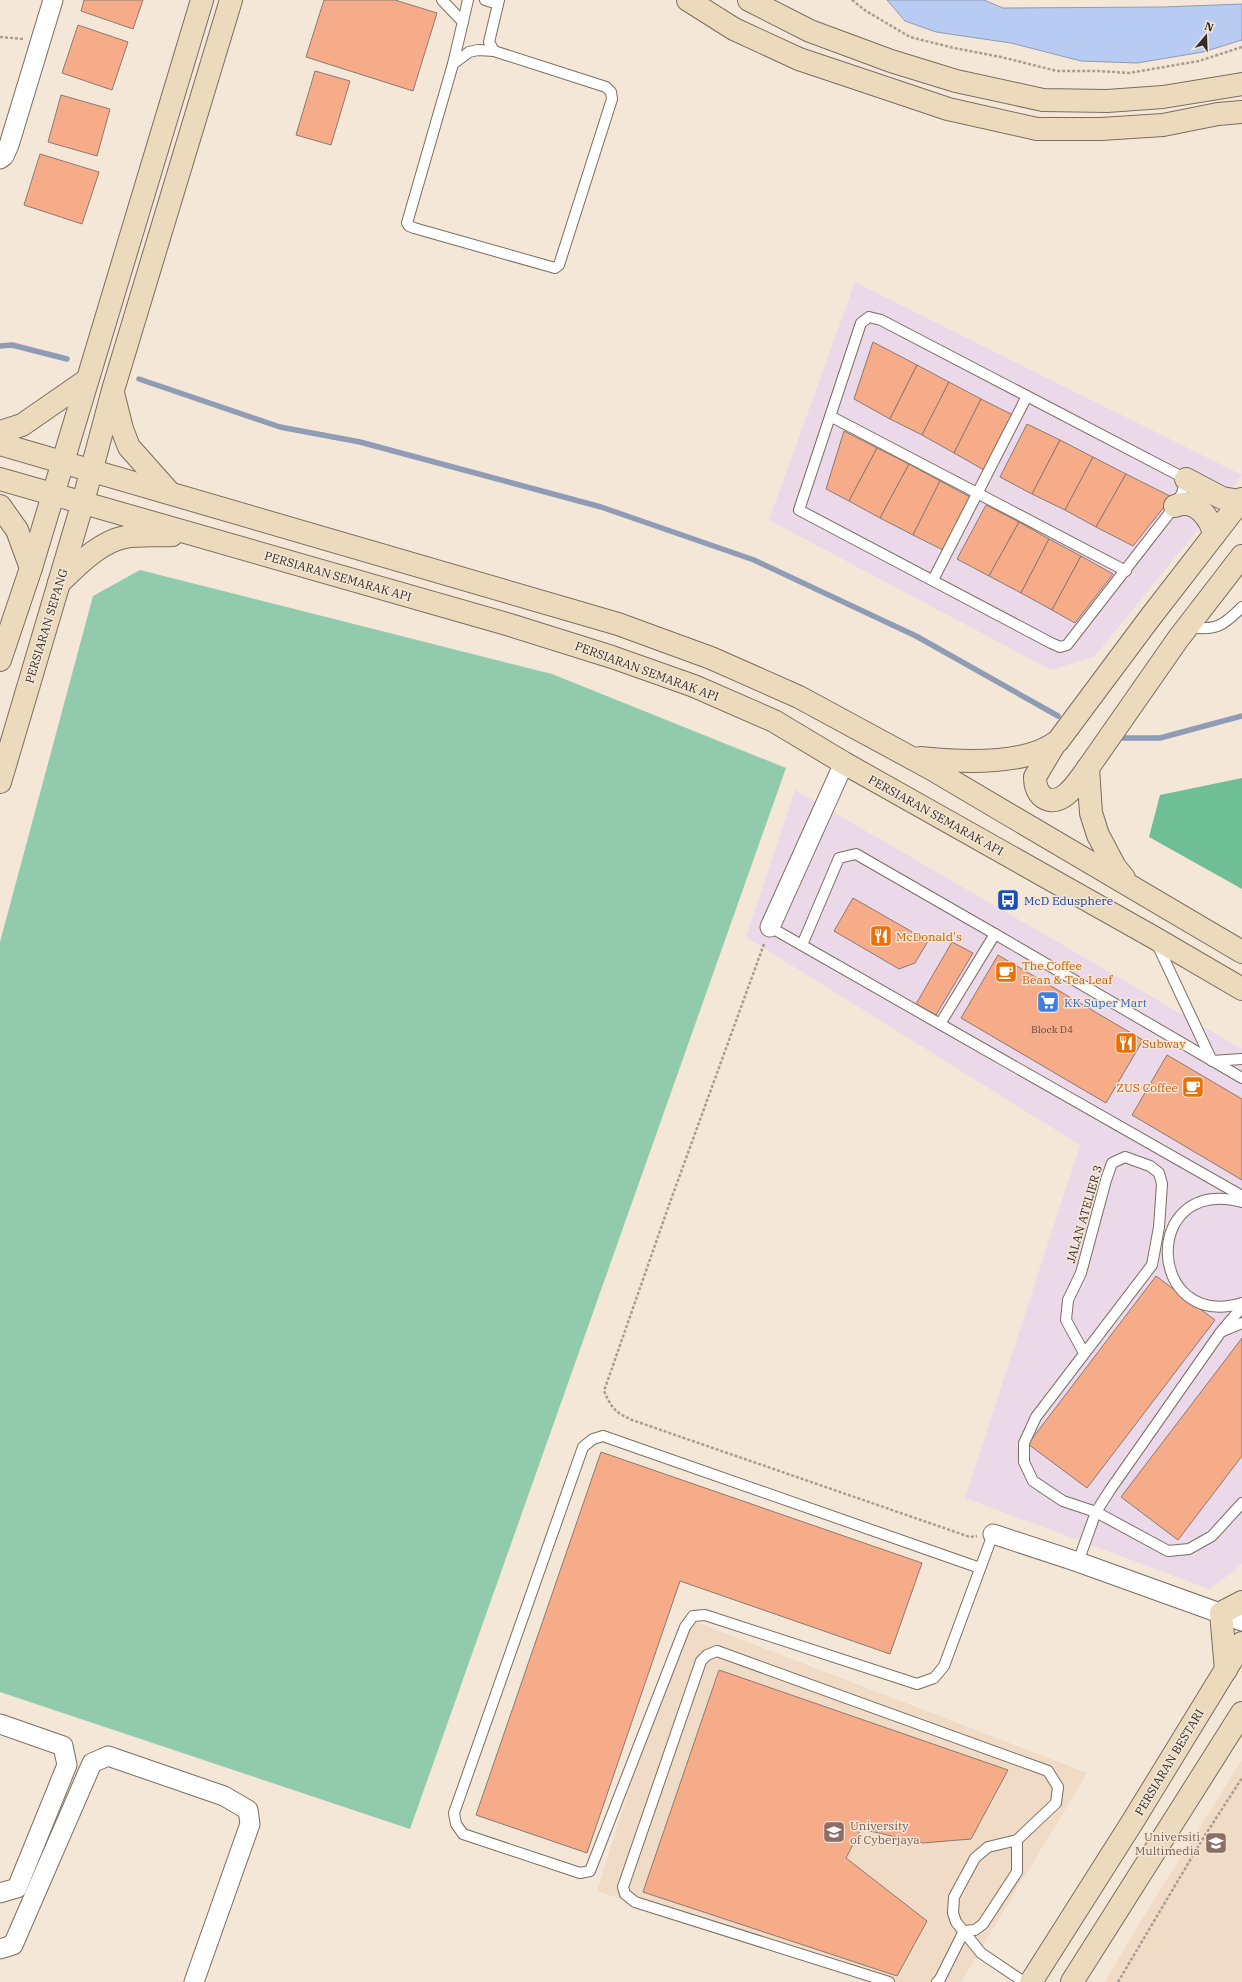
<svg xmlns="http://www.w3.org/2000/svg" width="1242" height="1982" font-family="'IBM Plex Serif',serif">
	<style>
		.commercial { fill: #ebd9ea }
		.built { fill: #efdbc6 }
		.green { fill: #91cbab }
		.forest { fill: #6ebe96 }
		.water { fill: #b7cbf3; stroke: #8f9cb6 }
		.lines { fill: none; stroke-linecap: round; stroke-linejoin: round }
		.stream { stroke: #8f9cb6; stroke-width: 5.5 }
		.building { fill: #f6ac89; stroke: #8c7971 }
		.lane-casing { stroke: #7b6e60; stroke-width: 12 }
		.street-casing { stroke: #7b6e60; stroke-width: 21 }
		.secondary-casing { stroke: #7b6e60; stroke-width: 24 }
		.path { stroke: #a89d91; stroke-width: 2.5; stroke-dasharray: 3 2; stroke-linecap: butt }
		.lane { stroke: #fff; stroke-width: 10 }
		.street { stroke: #fff; stroke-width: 19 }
		.secondary { stroke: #ecdabc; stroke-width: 22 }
		.labels { text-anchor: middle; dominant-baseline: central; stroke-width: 3; stroke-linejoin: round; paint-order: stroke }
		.number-label { font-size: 10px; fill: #644d40 }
		.street-label { font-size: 12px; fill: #332d27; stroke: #f5e7d7 }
		.transit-label { font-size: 12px; fill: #164399; stroke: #f5e7d7; text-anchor: start }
		.food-label { font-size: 12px; fill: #c56008; stroke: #f5e7d7; text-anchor: start }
		.shop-label { font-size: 12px; fill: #366cbe; stroke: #f5e7d7; text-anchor: start }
		.education-label { font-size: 12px; fill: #785e54; stroke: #f5e7d7; text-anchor: start }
	</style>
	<rect width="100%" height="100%" fill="#f5e7d7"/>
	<g class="commercial">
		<path d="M 855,282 L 1242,475 L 1095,656 L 1051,670 L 769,520 Z"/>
		<path d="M 795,790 L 1242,1049 L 1242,1563 L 1233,1572 L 1209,1589 L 965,1498 L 1080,1145 L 746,937 Z"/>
	</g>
	<g class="built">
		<path d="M 683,1617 L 1087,1773 L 961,1982 L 870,1982 L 597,1891 Z"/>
		<path d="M 1242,1760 L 1242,1982 L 1105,1982 L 1137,1927 Z"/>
	</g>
	<path class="green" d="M 140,570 L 552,674 L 786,768 L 410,1829 L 0,1692 L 0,942 L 93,596 Z"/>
	<path class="forest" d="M 1242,778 L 1242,889 L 1149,837 L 1160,795 Z"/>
	<path class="water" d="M 887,0 L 984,0 L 1003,8 L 1163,7 L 1242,4 L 1242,40 L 1203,52 L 1137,63 L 1081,61 L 1011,43 L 936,32 L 905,21 Z"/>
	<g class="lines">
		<g class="stream">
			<path d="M 0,346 L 12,345 L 67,359"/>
			<path d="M 139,379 L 280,427 L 360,442 L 601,507 L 754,560 L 916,636 L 1058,716"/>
			<path d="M 1121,738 L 1160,738 L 1242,716"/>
		</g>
	</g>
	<g class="building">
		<path d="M 84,0 L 143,0 L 133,29 L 81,11 Z"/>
		<path d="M 324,0 L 395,0 L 437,13 L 413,91 L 306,57 Z"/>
		<path d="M 78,25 L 128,42 L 112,90 L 62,73 Z"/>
		<path d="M 315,71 L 350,81 L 331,145 L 296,135 Z"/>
		<path d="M 61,95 L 110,109 L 97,156 L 48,142 Z"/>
		<path d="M 40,154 L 99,172 L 82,224 L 24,205 Z"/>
		<path d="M 873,342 L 917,365 L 890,419 L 854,399 Z"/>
		<path d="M 917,365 L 949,382 L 922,435 L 890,419 Z"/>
		<path d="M 949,382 L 981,399 L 954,453 L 922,435 Z"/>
		<path d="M 981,399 L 1013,415 L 984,470 L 954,453 Z"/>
		<path d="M 1027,424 L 1060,440 L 1032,494 L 1000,477 Z"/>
		<path d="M 844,431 L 877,448 L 849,501 L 826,489 Z"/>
		<path d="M 1060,440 L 1093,457 L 1065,510 L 1032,494 Z"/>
		<path d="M 877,448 L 909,464 L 880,518 L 849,501 Z"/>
		<path d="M 1093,457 L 1126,474 L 1096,527 L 1065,510 Z"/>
		<path d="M 909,464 L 940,481 L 913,535 L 880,518 Z"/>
		<path d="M 1126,474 L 1172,497 L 1133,546 L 1096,527 Z"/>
		<path d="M 940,481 L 972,498 L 945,551 L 913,535 Z"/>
		<path d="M 986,505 L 1019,522 L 989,576 L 957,559 Z"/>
		<path d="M 1019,522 L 1049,539 L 1021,593 L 989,576 Z"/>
		<path d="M 1049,539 L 1081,556 L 1052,610 L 1021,593 Z"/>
		<path d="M 1081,556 L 1113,574 L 1075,623 L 1052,610 Z"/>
		<path d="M 853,898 L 928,941 L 915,963 L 899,969 L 834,931 Z"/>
		<path d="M 952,942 L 973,953 L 936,1015 L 916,1004 Z"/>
		<path d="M 998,955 L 1143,1040 L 1106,1103 L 961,1018 Z"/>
		<path d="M 1167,1055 L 1242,1099 L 1242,1180 L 1132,1115 Z"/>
		<path d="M 1156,1276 L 1215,1320 L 1087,1488 L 1028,1444 Z"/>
		<path d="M 1242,1338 L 1242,1456 L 1178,1540 L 1121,1497 Z"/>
		<path d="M 601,1452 L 922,1563 L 890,1654 L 680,1581 L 587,1853 L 476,1815 Z"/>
		<path d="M 719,1670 L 1008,1770 L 971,1839 L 923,1843 L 861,1829 L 846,1858 L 927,1921 L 897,1976 L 643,1892 Z"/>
	</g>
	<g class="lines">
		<g class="lane-casing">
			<g id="lane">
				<path d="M 442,0 L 463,22"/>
				<path d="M 485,0 L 498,4"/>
				<path d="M 478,50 L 494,51 L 606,87 L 611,92 L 612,99 L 559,265 L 555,268 L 414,228 L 409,226 L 407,223 L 453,64 L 469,52 Z"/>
				<path d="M 494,51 L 489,42 L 499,0"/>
				<path d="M 453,64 L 468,0"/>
				<path d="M 869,317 L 881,320 L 1186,479 L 1182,493 L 1175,506 L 1067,645 L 1060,647 L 1051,643 L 799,510 L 861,323 Z"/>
				<path d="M 830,416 L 1126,571"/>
				<path d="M 933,580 L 1027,396"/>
				<path d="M 1188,627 C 1216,631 1223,626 1242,607"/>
				<path d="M 770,927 L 940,1024 L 995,934 L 856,854 L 839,858 L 802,945"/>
				<path d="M 995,934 L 1242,1078"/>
				<path d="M 1157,944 L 1212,1061 L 1242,1059"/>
				<path d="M 940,1024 L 1242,1196"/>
				<path d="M 1242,1202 C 1140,1175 1146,1332 1242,1303"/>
				<path d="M 1223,1331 L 1242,1323"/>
				<path d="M 1084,1353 L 1066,1320 L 1068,1300 L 1081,1273 L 1106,1180 L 1112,1163 L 1125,1157 L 1150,1166 L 1159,1173 L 1162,1184 L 1159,1227 L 1152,1265 L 1036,1417 L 1024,1443 L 1024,1462 L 1033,1481 L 1063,1501 L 1096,1512 L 1168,1551 L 1189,1549 L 1212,1536 L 1242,1503"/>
				<path d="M 1078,1562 L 1096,1512 L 1110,1490 L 1220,1333 L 1242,1307"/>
				<path d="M 980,1568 L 603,1436 L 593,1439 L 583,1447 L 454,1813 L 456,1824 L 463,1834 L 580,1873 L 590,1871 L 685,1627 L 693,1616 L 705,1615 L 917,1684 L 934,1678 L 944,1666 L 993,1534"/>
				<path d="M 964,1931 L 975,1930 L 983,1924 L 1017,1872 L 1017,1840"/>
				<path d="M 889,1982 L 635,1902 L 625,1894 L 623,1887 L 701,1661 L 707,1655 L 717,1651 L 1048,1771 L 1058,1787 L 1056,1803 L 1017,1840 L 988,1847 L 975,1858 L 954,1897 L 953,1913 L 956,1922 L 981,1953 L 1024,1982"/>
				<path d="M 937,1982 L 940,1979 L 964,1931"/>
			</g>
		</g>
		<g class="street-casing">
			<g id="street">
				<path d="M 0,159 L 4,156 L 9,145 L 53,0"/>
				<path d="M 770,927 L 844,763"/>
				<path d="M 993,1534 L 1078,1562 L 1242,1621"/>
				<path d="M 0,1724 L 63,1746 L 67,1765 L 17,1888 L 0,1893"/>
				<path d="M 0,1949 L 13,1945 L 92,1763 L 108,1756 L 224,1796 L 248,1810 L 250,1824 L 194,1982"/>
			</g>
		</g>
		<g class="secondary-casing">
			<g id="secondary">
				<path d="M 688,0 L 734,29 L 799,59 L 948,109 L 1037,129 L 1101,129 L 1163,125 L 1218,114 L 1242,112"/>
				<path d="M 749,0 L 810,31 L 891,61 L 956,81 L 1043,100 L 1107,101 L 1163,97 L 1242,84"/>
				<path d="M 113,393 L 122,429 L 129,447 L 169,492"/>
				<path d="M 0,432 L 22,425 L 87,380"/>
				<path d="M 0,444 L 618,624 L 711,658 L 799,697 L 930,768 L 1242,952"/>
				<path d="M 0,479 L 510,625 L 612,657 L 694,686 L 774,721 L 844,763 L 1153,937 L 1242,989"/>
				<path d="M 1186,479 L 1222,498 L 1240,501"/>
				<path d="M 0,506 L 17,530 L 31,568"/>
				<path d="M 1175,506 C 1195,497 1211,518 1214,535"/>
				<path d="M 59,583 C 77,566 99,542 125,537 C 140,534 157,536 172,535"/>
				<path d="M 0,660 L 31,568 L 202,0"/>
				<path d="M 1054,745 L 1035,777 C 1035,785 1037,792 1043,797 C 1062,810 1079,780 1088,768"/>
				<path d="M 920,758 C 958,762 1026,766 1058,741 L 1149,619 L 1242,499"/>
				<path d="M 0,782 L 83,502 L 113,390 L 231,0"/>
				<path d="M 1124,878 L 1115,867 L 1098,835 L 1091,813 L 1088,768 L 1178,639 L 1242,556"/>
				<path d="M 1226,1670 L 1221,1613 L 1242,1602"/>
				<path d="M 1031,1982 L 1133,1821 L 1242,1643"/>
				<path d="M 1072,1982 L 1242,1713"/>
			</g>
		</g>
		<g class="path">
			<path d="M 852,0 L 866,11 L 910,37 L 954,48 L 1001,57 L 1057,71 L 1099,71 L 1129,73 L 1199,61 L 1242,47"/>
			<path d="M 0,37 L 23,39"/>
			<path d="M 764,944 L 669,1205 L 604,1391 C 612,1409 615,1412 632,1420 L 970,1537 L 977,1536"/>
			<path d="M 1118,1982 L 1202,1840 L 1242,1778"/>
		</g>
		<use href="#lane" class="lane"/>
		<use href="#street" class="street"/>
		<use href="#secondary" class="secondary"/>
	</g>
	<defs>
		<g id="bus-square" transform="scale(1.15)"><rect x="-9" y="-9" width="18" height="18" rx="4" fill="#1a4fb4" stroke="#f5e7d7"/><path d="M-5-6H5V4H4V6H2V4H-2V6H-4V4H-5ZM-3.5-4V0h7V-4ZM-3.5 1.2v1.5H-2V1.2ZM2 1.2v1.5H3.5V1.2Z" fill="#fff"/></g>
		<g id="restaurant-square" transform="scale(1.15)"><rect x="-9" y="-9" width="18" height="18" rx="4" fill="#e8710a" stroke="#f5e7d7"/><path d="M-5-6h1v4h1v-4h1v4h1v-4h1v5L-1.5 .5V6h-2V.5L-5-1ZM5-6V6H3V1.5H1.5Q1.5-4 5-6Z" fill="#fff"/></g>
		<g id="cafe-square" transform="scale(1.15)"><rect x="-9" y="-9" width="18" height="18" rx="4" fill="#e8710a" stroke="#f5e7d7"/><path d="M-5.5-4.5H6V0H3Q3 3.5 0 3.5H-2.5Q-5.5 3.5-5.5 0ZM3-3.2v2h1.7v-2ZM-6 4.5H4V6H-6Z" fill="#fff"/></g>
		<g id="supermarket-square" transform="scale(1.15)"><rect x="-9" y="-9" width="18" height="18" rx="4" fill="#3f7fe0" stroke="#f5e7d7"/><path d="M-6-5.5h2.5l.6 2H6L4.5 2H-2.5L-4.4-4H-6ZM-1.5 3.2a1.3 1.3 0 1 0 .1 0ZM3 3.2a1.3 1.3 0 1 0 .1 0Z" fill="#fff"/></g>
		<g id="university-square" transform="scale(1.15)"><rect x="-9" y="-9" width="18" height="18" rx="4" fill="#8d6e63" stroke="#f5e7d7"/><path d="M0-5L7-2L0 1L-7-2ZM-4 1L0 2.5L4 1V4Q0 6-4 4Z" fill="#fff"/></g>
	</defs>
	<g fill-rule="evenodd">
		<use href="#bus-square" x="1008" y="900"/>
		<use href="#restaurant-square" x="881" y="936"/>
		<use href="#cafe-square" x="1006" y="972"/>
		<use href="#supermarket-square" x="1048" y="1002"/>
		<use href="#restaurant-square" x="1126" y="1043"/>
		<use href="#cafe-square" x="1193" y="1087"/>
		<use href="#university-square" x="834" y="1832"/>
		<use href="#university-square" x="1216" y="1843"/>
	</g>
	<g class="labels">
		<g class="number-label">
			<text x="1052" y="1029">Block D4</text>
		</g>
		<g class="street-label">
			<text transform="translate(338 576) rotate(16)">PERSIARAN SEMARAK API</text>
			<text transform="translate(46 626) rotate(-73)">PERSIARAN SEPANG</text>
			<text transform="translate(647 671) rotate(20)">PERSIARAN SEMARAK API</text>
			<text transform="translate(936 815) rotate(29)">PERSIARAN SEMARAK API</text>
			<text transform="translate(1084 1214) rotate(-74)">JALAN ATELIER 3</text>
			<text transform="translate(1169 1762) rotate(-59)">PERSIARAN BESTARI</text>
		</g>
		<g class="transit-label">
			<text x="1024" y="900">McD Edusphere</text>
		</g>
		<g class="food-label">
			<text x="896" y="936">McDonald's</text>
			<text x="1022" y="965">The Coffee<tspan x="1022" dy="14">Bean &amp; Tea Leaf</tspan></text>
			<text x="1142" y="1043">Subway</text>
			<text x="1178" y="1087" text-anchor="end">ZUS Coffee</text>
		</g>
		<g class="shop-label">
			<text x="1064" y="1002">KK Super Mart</text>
		</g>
		<g class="education-label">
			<text x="850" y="1825">University<tspan x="850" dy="14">of Cyberjaya</tspan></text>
			<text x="1200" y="1836" text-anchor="end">Universiti<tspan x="1200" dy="14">Multimedia</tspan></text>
		</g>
	</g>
	<g transform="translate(1206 36) rotate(19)" stroke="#f5e7d7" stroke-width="3" paint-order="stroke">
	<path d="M0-3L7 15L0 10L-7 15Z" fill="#332d27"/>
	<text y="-6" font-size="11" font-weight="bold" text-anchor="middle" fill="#332d27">N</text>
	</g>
</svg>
